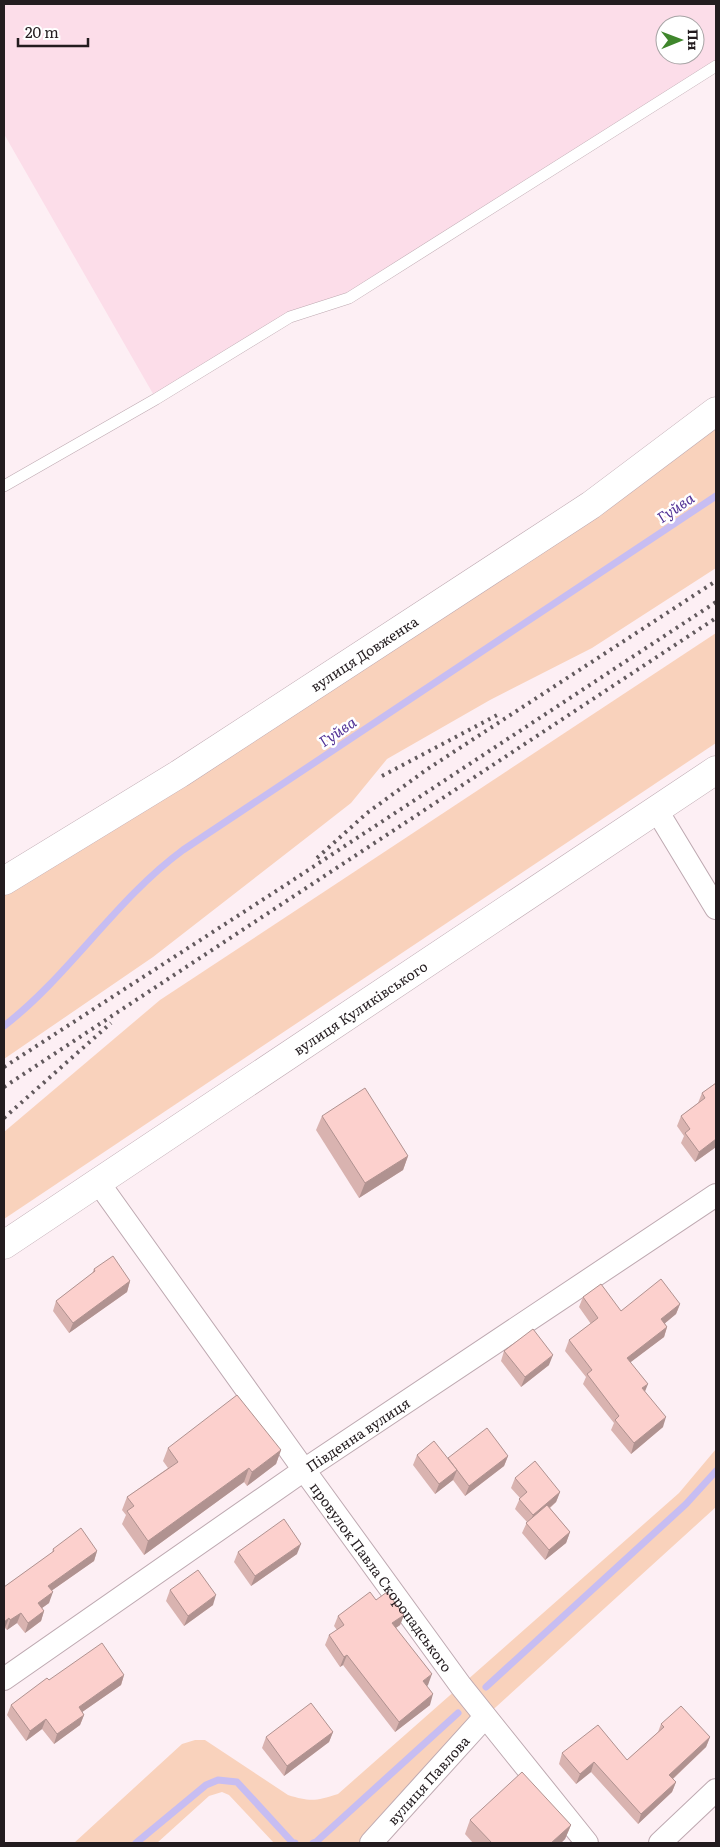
<svg xmlns="http://www.w3.org/2000/svg" width="720" height="1847" font-family="Literata,serif">
	<style>
		.built { fill: #fcdde9; fill-rule: evenodd }
		.green { fill: #f9d2bc }
		.lines { fill: none; stroke-linecap: round; stroke-linejoin: round }
		.stream { stroke: #c7bdf2; stroke-width: 7 }
		.service-casing { stroke: #bea9b1; stroke-width: 12 }
		.minor-casing { stroke: #bea9b1; stroke-width: 24 }
		.tertiary-casing { stroke: #bea9b1; stroke-width: 29 }
		.service { stroke: #fff; stroke-width: 11 }
		.minor { stroke: #fff; stroke-width: 22 }
		.tertiary { stroke: #fff; stroke-width: 28 }
		.rail { stroke: #62595d; stroke-width: 4; stroke-dasharray: 2.5 5; stroke-linecap: butt }
		.wall { fill: #d9b3b0 }
		.shaded-wall { fill: #b09290 }
		.building { fill: #fcd0cd; stroke: #b09290 }
		.labels { text-anchor: middle; dominant-baseline: central; stroke-width: 5; stroke-linejoin: round; paint-order: stroke }
		.street-label { font-size: 14px; fill: #231c1f; stroke: #fff }
		.water-label { font-size: 15px; font-style: italic; fill: #523295; stroke: #fff }
	</style>
	<rect width="100%" height="100%" fill="#fdeff4"/>
	<path class="built" d="M 4,4 L 716,4 L 716,66 L 349,298 L 290,317 L 156,399 L 4,134 ZM 665,25 L 695,25 L 695,55 L 665,55 Z"/>
	<g class="green">
		<path d="M 716,411 L 716,568 L 592,648 L 490,700 L 387,759 L 351,803 L 310,835 L 153,957 L 4,1059 L 4,881 Z"/>
		<path d="M 716,633 L 716,743 L 4,1219 L 4,1132 L 160,1000 Z"/>
		<path d="M 716,1449 L 716,1507 L 485,1717 L 371,1843 L 274,1843 L 229,1795 L 222,1792 L 209,1796 L 157,1843 L 74,1843 L 182,1744 L 195,1740 L 205,1740 L 288,1795 C 310,1802 316,1801 338,1794 L 679,1493 Z"/>
	</g>
	<g class="lines">
		<g class="stream">
			<path d="M 4,1026 C 70,975 115,900 183,850 L 716,496"/>
			<path d="M 486,1687 L 686,1504 L 716,1471"/>
			<path d="M 136,1843 L 206,1785 L 218,1780 L 237,1782 L 293,1843 L 295,1843"/>
			<path d="M 313,1843 L 316,1842 L 458,1713"/>
		</g>
		<g class="service-casing">
			<path id="service" d="M 4,486 L 156,399 L 290,317 L 349,298 L 716,66"/>
		</g>
		<g class="minor-casing">
			<g id="minor">
				<path d="M 656,809 L 716,908"/>
				<path id="s1" d="M 98,1182 L 304,1470 L 461,1686 L 587,1843"/>
				<path id="s2" d="M 4,1679 L 304,1470 L 716,1195"/>
				<path id="s3" d="M 371,1843 L 485,1717"/>
				<path d="M 660,1843 L 716,1790"/>
			</g>
		</g>
		<g class="tertiary-casing">
			<g id="tertiary">
				<path id="s4" d="M 4,881 L 179,774 L 591,505 L 716,411"/>
				<path id="s5" d="M 4,1245 L 716,770"/>
			</g>
		</g>
		<use href="#service" class="service"/>
		<use href="#minor" class="minor"/>
		<use href="#tertiary" class="tertiary"/>
		<g class="rail">
			<path d="M 382,776 L 501,713"/>
			<path d="M 317,858 L 367,813 L 426,770 L 716,581"/>
			<path d="M 4,1067 L 287,884 L 716,602"/>
			<path d="M 4,1087 L 716,618"/>
			<path d="M 4,1118 L 111,1023"/>
		</g>
	</g>
	<g class="wall">
		<path d="M 716,1083 L 716,1147 L 695,1162 L 681,1143 L 684,1136 L 677,1126 L 681,1116 L 698,1103 L 702,1093 Z"/>
		<path d="M 322,1116 L 408,1156 L 403,1170 L 359,1198 L 316,1130 Z"/>
		<path d="M 94,1269 L 130,1281 L 127,1292 L 69,1333 L 53,1311 L 56,1301 L 92,1274 Z"/>
		<path d="M 583,1297 L 621,1311 L 680,1304 L 676,1314 L 665,1323 L 667,1327 L 664,1337 L 630,1362 L 663,1427 L 631,1454 L 611,1430 L 614,1423 L 583,1384 L 586,1377 L 565,1351 L 569,1340 L 591,1324 L 579,1307 Z"/>
		<path d="M 504,1351 L 549,1365 L 521,1387 L 501,1361 Z"/>
		<path d="M 168,1448 L 281,1450 L 276,1464 L 247,1486 L 244,1482 L 144,1555 L 122,1524 L 126,1515 L 122,1510 L 127,1497 L 168,1468 L 163,1461 Z"/>
		<path d="M 417,1455 L 448,1459 L 508,1456 L 504,1466 L 465,1496 L 453,1480 L 435,1494 L 413,1465 Z"/>
		<path d="M 515,1478 L 560,1492 L 556,1502 L 550,1508 L 570,1532 L 566,1543 L 545,1560 L 522,1533 L 527,1522 L 515,1509 L 520,1498 L 511,1488 Z"/>
		<path d="M 53,1549 L 97,1551 L 94,1561 L 51,1591 L 49,1603 L 42,1608 L 44,1611 L 41,1621 L 25,1633 L 17,1623 L 7,1630 L 5,1628 L 4,1587 L 52,1553 Z"/>
		<path d="M 238,1552 L 297,1554 L 251,1586 L 234,1562 Z"/>
		<path d="M 170,1590 L 213,1605 L 184,1626 L 166,1601 Z"/>
		<path d="M 404,1615 L 400,1625 L 396,1628 L 428,1685 L 427,1686 L 430,1705 L 395,1732 L 343,1665 L 340,1667 L 325,1645 L 329,1635 L 337,1630 L 334,1626 L 338,1616 Z"/>
		<path d="M 124,1675 L 121,1685 L 82,1712 L 84,1715 L 80,1725 L 54,1744 L 42,1729 L 26,1741 L 7,1715 L 11,1705 L 49,1680 Z"/>
		<path d="M 661,1724 L 710,1737 L 706,1747 L 673,1779 L 676,1782 L 672,1792 L 638,1824 L 591,1772 L 576,1784 L 559,1764 L 562,1753 L 627,1760 L 658,1732 Z"/>
		<path d="M 333,1732 L 329,1742 L 284,1776 L 262,1748 L 266,1737 Z"/>
		<path d="M 470,1820 L 571,1825 L 565,1839 L 561,1843 L 473,1843 L 465,1834 Z"/>
	</g>
	<g class="shaded-wall">
		<path d="M 716,1139 L 716,1147 L 695,1162 L 699,1152 Z"/>
		<path d="M 408,1156 L 403,1170 L 359,1198 L 365,1183 Z"/>
		<path d="M 130,1281 L 127,1292 L 69,1333 L 73,1323 Z"/>
		<path d="M 680,1304 L 676,1314 L 658,1329 L 661,1319 Z"/>
		<path d="M 667,1327 L 664,1337 L 623,1368 L 627,1358 Z"/>
		<path d="M 553,1355 L 549,1365 L 521,1387 L 525,1377 Z"/>
		<path d="M 648,1384 L 644,1394 L 642,1388 Z"/>
		<path d="M 666,1417 L 663,1427 L 631,1454 L 634,1443 Z"/>
		<path d="M 281,1450 L 276,1464 L 247,1486 L 252,1472 Z"/>
		<path d="M 508,1456 L 504,1466 L 465,1496 L 469,1486 Z"/>
		<path d="M 249,1468 L 244,1482 L 144,1555 L 148,1541 Z"/>
		<path d="M 457,1470 L 453,1480 L 435,1494 L 439,1484 Z"/>
		<path d="M 560,1492 L 556,1502 L 529,1525 L 533,1515 Z"/>
		<path d="M 570,1532 L 566,1543 L 545,1560 L 549,1550 Z"/>
		<path d="M 301,1544 L 297,1554 L 251,1586 L 255,1576 Z"/>
		<path d="M 97,1551 L 94,1561 L 44,1596 L 48,1586 Z"/>
		<path d="M 53,1592 L 49,1603 L 35,1613 L 38,1603 Z"/>
		<path d="M 216,1595 L 213,1605 L 184,1626 L 188,1616 Z"/>
		<path d="M 44,1611 L 41,1621 L 25,1633 L 28,1623 Z"/>
		<path d="M 21,1613 L 17,1623 L 7,1630 L 10,1620 Z"/>
		<path d="M 404,1615 L 400,1625 L 388,1633 L 392,1623 Z"/>
		<path d="M 9,1618 L 5,1628 L 4,1629 L 4,1622 Z"/>
		<path d="M 347,1655 L 343,1665 L 340,1667 L 344,1657 Z"/>
		<path d="M 432,1674 L 428,1685 L 420,1692 L 423,1681 Z"/>
		<path d="M 124,1675 L 121,1685 L 75,1717 L 79,1707 Z"/>
		<path d="M 433,1694 L 430,1705 L 395,1732 L 399,1722 Z"/>
		<path d="M 84,1715 L 80,1725 L 54,1744 L 57,1734 Z"/>
		<path d="M 46,1719 L 42,1729 L 26,1741 L 30,1731 Z"/>
		<path d="M 333,1732 L 329,1742 L 284,1776 L 287,1766 Z"/>
		<path d="M 710,1737 L 706,1747 L 666,1785 L 669,1775 Z"/>
		<path d="M 594,1762 L 591,1772 L 576,1784 L 580,1774 Z"/>
		<path d="M 676,1782 L 672,1792 L 638,1824 L 641,1814 Z"/>
		<path d="M 571,1825 L 565,1839 L 561,1843 L 551,1843 Z"/>
	</g>
	<g class="building">
		<path d="M 716,1083 L 716,1139 L 699,1152 L 685,1133 L 690,1129 L 681,1116 L 705,1098 L 702,1093 Z"/>
		<path d="M 365,1088 L 408,1156 L 365,1183 L 322,1116 Z"/>
		<path d="M 113,1256 L 130,1281 L 73,1323 L 56,1301 L 95,1271 L 94,1269 Z"/>
		<path d="M 661,1279 L 680,1304 L 661,1319 L 667,1327 L 627,1358 L 648,1384 L 642,1388 L 666,1417 L 634,1443 L 615,1420 L 619,1416 L 587,1374 L 592,1370 L 569,1340 L 598,1318 L 583,1297 L 601,1284 L 621,1311 Z"/>
		<path d="M 533,1329 L 553,1355 L 525,1377 L 504,1351 Z"/>
		<path d="M 237,1395 L 281,1450 L 252,1472 L 249,1468 L 148,1541 L 127,1511 L 134,1506 L 127,1497 L 178,1462 L 168,1448 Z"/>
		<path d="M 487,1428 L 508,1456 L 469,1486 L 448,1458 Z"/>
		<path d="M 434,1441 L 457,1470 L 439,1484 L 417,1455 Z"/>
		<path d="M 535,1461 L 560,1492 L 533,1515 L 519,1499 L 527,1492 L 515,1478 Z"/>
		<path d="M 547,1505 L 570,1532 L 549,1550 L 526,1523 Z"/>
		<path d="M 284,1519 L 301,1544 L 255,1576 L 238,1552 Z"/>
		<path d="M 81,1528 L 97,1551 L 48,1586 L 53,1592 L 38,1603 L 44,1611 L 28,1623 L 21,1613 L 10,1620 L 9,1618 L 4,1622 L 4,1587 L 54,1551 L 53,1549 Z"/>
		<path d="M 198,1570 L 216,1595 L 188,1616 L 170,1590 Z"/>
		<path d="M 370,1592 L 376,1600 L 387,1592 L 404,1615 L 392,1623 L 432,1674 L 423,1681 L 433,1694 L 399,1722 L 347,1655 L 344,1657 L 329,1635 L 344,1625 L 338,1616 Z"/>
		<path d="M 102,1643 L 124,1675 L 79,1707 L 84,1715 L 57,1734 L 46,1719 L 30,1731 L 11,1705 L 47,1678 L 49,1680 Z"/>
		<path d="M 311,1703 L 333,1732 L 287,1766 L 266,1737 Z"/>
		<path d="M 681,1706 L 710,1737 L 669,1775 L 676,1782 L 641,1814 L 594,1762 L 580,1774 L 562,1753 L 598,1725 L 627,1760 L 664,1727 L 661,1724 Z"/>
		<path d="M 522,1772 L 571,1825 L 551,1843 L 492,1843 L 470,1820 Z"/>
	</g>
	<g class="labels">
		<g class="street-label">
			<text stroke="none"><textPath href="#s4" startOffset="426">вулиця Довженка</textPath></text>
			<text stroke="none"><textPath href="#s5" startOffset="428">вулиця Куликівського</textPath></text>
			<text stroke="none"><textPath href="#s2" startOffset="430">Південна вулиця</textPath></text>
			<text stroke="none"><textPath href="#s1" startOffset="486">провулок Павла Скоропадського</textPath></text>
			<text stroke="none"><textPath href="#s3" startOffset="85">вулиця Павлова</textPath></text>
		</g>
		<g class="water-label">
			<text transform="translate(675 507) rotate(-34)">Гуйва</text>
			<text transform="translate(337 731) rotate(-34)">Гуйва</text>
		</g>
	</g>
	<rect width="720" height="1847" fill="none" stroke="#231c1f" stroke-width="10"/>
	<g transform="translate(680 40) rotate(89)"><circle r="24" fill="#ffffff" stroke="#a7a4a5"/>
	<path d="M0-4L9 19L0 12L-9 19Z" fill="#3f862c"/>
	<text y="-8" font-size="14" font-weight="bold" text-anchor="middle" fill="#231c1f">Пн</text>
	</g>
	<path d="M18 38v8h70v-8" fill="none" stroke="#231c1f" stroke-width="2.5"/>
	<text x="25" y="38" font-size="15" fill="#231c1f" stroke="#ffffff" stroke-width="4" paint-order="stroke">20 m</text>
</svg>
